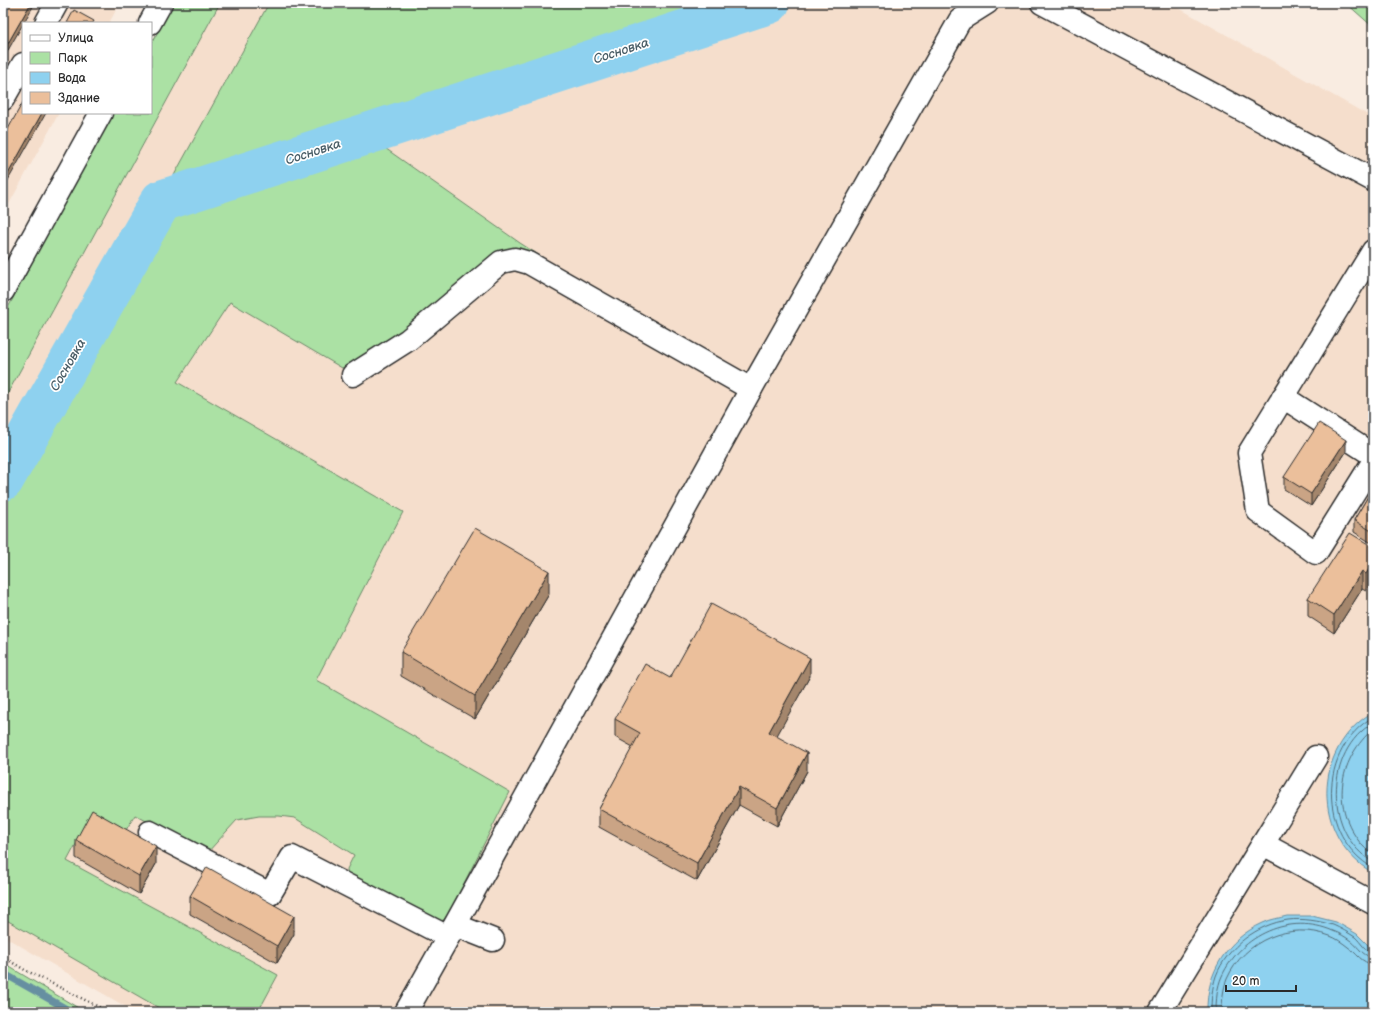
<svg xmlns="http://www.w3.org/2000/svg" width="1376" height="1015" font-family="'Balsamiq Sans',sans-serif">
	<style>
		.built { fill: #f5decc }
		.green { fill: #abe1a4; stroke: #6b8668 }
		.water { fill: #8ed1ef; stroke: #668fa1 }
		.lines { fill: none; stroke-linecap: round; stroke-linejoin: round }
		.shore { stroke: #536d79; stroke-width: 1 }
		.stream { stroke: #668fa1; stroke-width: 7 }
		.river { stroke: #8ed1ef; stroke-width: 42 }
		.minor-casing { stroke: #2b2b2b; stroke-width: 25 }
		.path { stroke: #2b2b2b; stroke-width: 2.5; stroke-dasharray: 1 3; stroke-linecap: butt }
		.minor { stroke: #fff; stroke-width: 22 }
		.wall { fill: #caa485; stroke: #2b2b2b }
		.shaded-wall { fill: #a4866c; stroke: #2b2b2b }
		.building { fill: #ebbf9b; stroke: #2b2b2b }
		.labels { text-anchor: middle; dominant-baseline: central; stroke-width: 3.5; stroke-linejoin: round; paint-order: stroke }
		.water-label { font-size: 13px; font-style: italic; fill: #495d66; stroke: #fff }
	</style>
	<rect width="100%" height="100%" fill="#f9ece1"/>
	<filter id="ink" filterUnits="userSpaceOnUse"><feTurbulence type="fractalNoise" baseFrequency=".025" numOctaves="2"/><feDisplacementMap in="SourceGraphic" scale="8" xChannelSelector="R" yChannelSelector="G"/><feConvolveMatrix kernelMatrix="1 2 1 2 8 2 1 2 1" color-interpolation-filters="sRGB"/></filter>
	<g filter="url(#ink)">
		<g class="built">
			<path d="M 3,3 L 120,3 L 109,23 L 23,23 L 23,113 L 59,113 L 3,215 Z"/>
			<path d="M 220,3 L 1170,3 L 1373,118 L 1373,1012 L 135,1012 L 3,936 L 3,402 Z"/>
		</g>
		<g class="green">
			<path d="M 174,3 L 220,3 L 3,402 L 3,317 L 112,113 L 151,113 L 151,44 Z"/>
			<path d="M 269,3 L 720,3 L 167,188 Z"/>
			<path d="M 1346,3 L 1373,3 L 1373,27 Z"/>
			<path d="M 382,146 L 520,243 L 578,280 L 521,253 L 398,338 L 342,368 L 230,302 L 177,382 L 403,512 L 316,680 L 510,792 L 446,919 L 436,923 L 348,876 L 347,869 L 354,855 L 295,818 L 279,816 L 259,816 L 237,820 L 207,853 L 135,815 L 123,835 L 90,818 L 67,861 L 278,975 L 258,1012 L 166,1012 L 3,918 L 3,502 L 160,220 Z"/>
			<path d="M 3,963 L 85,1012 L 3,1012 Z"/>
		</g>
		<g class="water">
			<path d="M 1373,712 L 1373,873 C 1311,837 1312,748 1373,712 Z"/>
			<path d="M 1287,916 L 1312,916 L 1336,922 L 1357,934 L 1373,950 L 1373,1012 L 1207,1012 C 1206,973 1227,939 1263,923 C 1271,919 1280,918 1287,916 Z"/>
		</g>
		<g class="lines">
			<g class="shore">
				<path d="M 1373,717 C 1318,749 1317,836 1373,868"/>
				<path d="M 1373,723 C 1324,751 1324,834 1373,862"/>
				<path d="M 1373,729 C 1340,758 1331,803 1358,840 C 1362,846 1368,851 1373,855"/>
				<path d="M 1211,1012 C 1211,999 1212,988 1216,976 C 1227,947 1258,924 1288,920 C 1303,918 1319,921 1333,925 C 1340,928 1349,933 1355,937 C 1361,942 1365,952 1373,952"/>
				<path d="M 1216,1012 C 1216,1000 1217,987 1222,976 C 1241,935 1290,912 1333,931 C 1339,933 1346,937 1351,941 C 1359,947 1363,957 1373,957"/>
				<path d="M 1222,1012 C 1222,1001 1223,989 1227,979 C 1244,940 1290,921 1330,936 C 1336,938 1343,943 1348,947 C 1357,953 1361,963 1373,964"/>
			</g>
			<path class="stream" d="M 3,973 L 72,1012"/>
			<path class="river" d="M 3,480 L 161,201 L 769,3"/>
			<g class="minor-casing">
				<g id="minor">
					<path d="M 1042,3 L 1373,180"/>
					<path d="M 46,23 L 57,3"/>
					<path d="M 150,23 L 161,3"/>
					<path d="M 3,99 L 23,64"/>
					<path d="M 1373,251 L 1249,453 L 1258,511 L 1316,553 L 1373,462"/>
					<path d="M 3,291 L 101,113"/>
					<path d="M 353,375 L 408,340 L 501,262 L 515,259 L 529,263 L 751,389"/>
					<path d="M 1283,397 L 1373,455"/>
					<path d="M 150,832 L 270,894 L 292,857 L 448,937"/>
					<path d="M 1263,844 L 1373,903"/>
					<path d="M 455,925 L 493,940"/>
					<path d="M 406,1012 L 455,925 L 751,389 L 960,20 L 987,3"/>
					<path d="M 1160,1012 L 1316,757"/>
				</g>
			</g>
			<path class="path" d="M 3,957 L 25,970 L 109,1012"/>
			<use href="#minor" class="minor"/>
		</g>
		<g class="wall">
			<path d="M 1346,452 L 1311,506 L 1284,489 L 1284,477 Z"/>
			<path d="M 1373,488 L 1373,544 L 1354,532 L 1354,520 Z"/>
			<path d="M 1373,547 L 1366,591 L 1362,589 L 1334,633 L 1308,616 L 1308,598 Z"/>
			<path d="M 549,594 L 475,719 L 401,676 L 401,652 Z"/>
			<path d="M 810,676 L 776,736 L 807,771 L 777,826 L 739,805 L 697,881 L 599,827 L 599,809 L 633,747 L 615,737 L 615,719 L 670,678 Z"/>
			<path d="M 76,840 L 156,864 L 139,894 L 76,858 Z"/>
			<path d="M 190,896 L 294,934 L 277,963 L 190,914 Z"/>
		</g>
		<g class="shaded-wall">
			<path d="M 31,3 L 35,3 L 3,59 L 3,52 Z"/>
			<path d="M 42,113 L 46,113 L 3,189 L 3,183 Z"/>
			<path d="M 1346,440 L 1346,452 L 1311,506 L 1311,494 Z"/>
			<path d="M 1373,562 L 1373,580 L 1366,591 L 1366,574 Z"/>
			<path d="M 549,571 L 549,594 L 475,719 L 475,696 Z"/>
			<path d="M 1362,571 L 1362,589 L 1334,633 L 1334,615 Z"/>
			<path d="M 810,658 L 810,676 L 769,750 L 769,732 Z"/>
			<path d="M 807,753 L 807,771 L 777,826 L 777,808 Z"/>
			<path d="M 739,787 L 739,805 L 697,881 L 697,863 Z"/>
			<path d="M 156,846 L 156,864 L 139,894 L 139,876 Z"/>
			<path d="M 294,916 L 294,934 L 277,963 L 277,946 Z"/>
		</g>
		<g class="building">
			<path d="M 3,3 L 31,3 L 3,52 Z"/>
			<path d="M 74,10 L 94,21 L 93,23 L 67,23 Z"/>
			<path d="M 23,102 L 23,113 L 42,113 L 3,183 L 3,138 Z"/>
			<path d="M 1319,423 L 1346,440 L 1311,494 L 1284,477 Z"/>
			<path d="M 1373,488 L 1373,532 L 1354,520 Z"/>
			<path d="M 475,528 L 549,571 L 475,696 L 401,652 Z"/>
			<path d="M 1350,533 L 1373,547 L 1373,562 L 1366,574 L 1362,571 L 1334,615 L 1308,598 Z"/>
			<path d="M 711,604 L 810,658 L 769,732 L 807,753 L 777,808 L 739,787 L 697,863 L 599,809 L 640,733 L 615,719 L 645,664 L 670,678 Z"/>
			<path d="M 92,810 L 156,846 L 139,876 L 76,840 Z"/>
			<path d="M 207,867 L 294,916 L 277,946 L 190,896 Z"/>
		</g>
	</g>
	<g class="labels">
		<g class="water-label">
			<text transform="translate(621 51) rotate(-18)">Сосновка</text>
			<text transform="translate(313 152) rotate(-18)">Сосновка</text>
			<text transform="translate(68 365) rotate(-60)">Сосновка</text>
		</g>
	</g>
	<rect width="1376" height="1015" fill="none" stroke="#fff" stroke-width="16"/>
	<rect x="8" y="8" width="1360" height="999" fill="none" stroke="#2b2b2b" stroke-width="1.5" filter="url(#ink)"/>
	<rect x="22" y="22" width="130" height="92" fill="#ffffff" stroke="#aaaaaa"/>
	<rect x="30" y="35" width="20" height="6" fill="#ffffff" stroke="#aaaaaa"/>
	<text x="58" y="42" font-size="12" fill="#2b2b2b">Улица</text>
	<rect x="30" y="52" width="20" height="12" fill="#abe1a4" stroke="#aaaaaa"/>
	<text x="58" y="62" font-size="12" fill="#2b2b2b">Парк</text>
	<rect x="30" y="72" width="20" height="12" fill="#8ed1ef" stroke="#aaaaaa"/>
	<text x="58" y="82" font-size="12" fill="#2b2b2b">Вода</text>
	<rect x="30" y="92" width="20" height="12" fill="#ebbf9b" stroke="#aaaaaa"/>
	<text x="58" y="102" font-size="12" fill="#2b2b2b">Здание</text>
	<path d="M1226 985v6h70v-6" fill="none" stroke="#2b2b2b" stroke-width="2"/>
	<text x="1232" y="985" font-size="12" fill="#2b2b2b" stroke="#ffffff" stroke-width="3" paint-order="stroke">20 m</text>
</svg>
